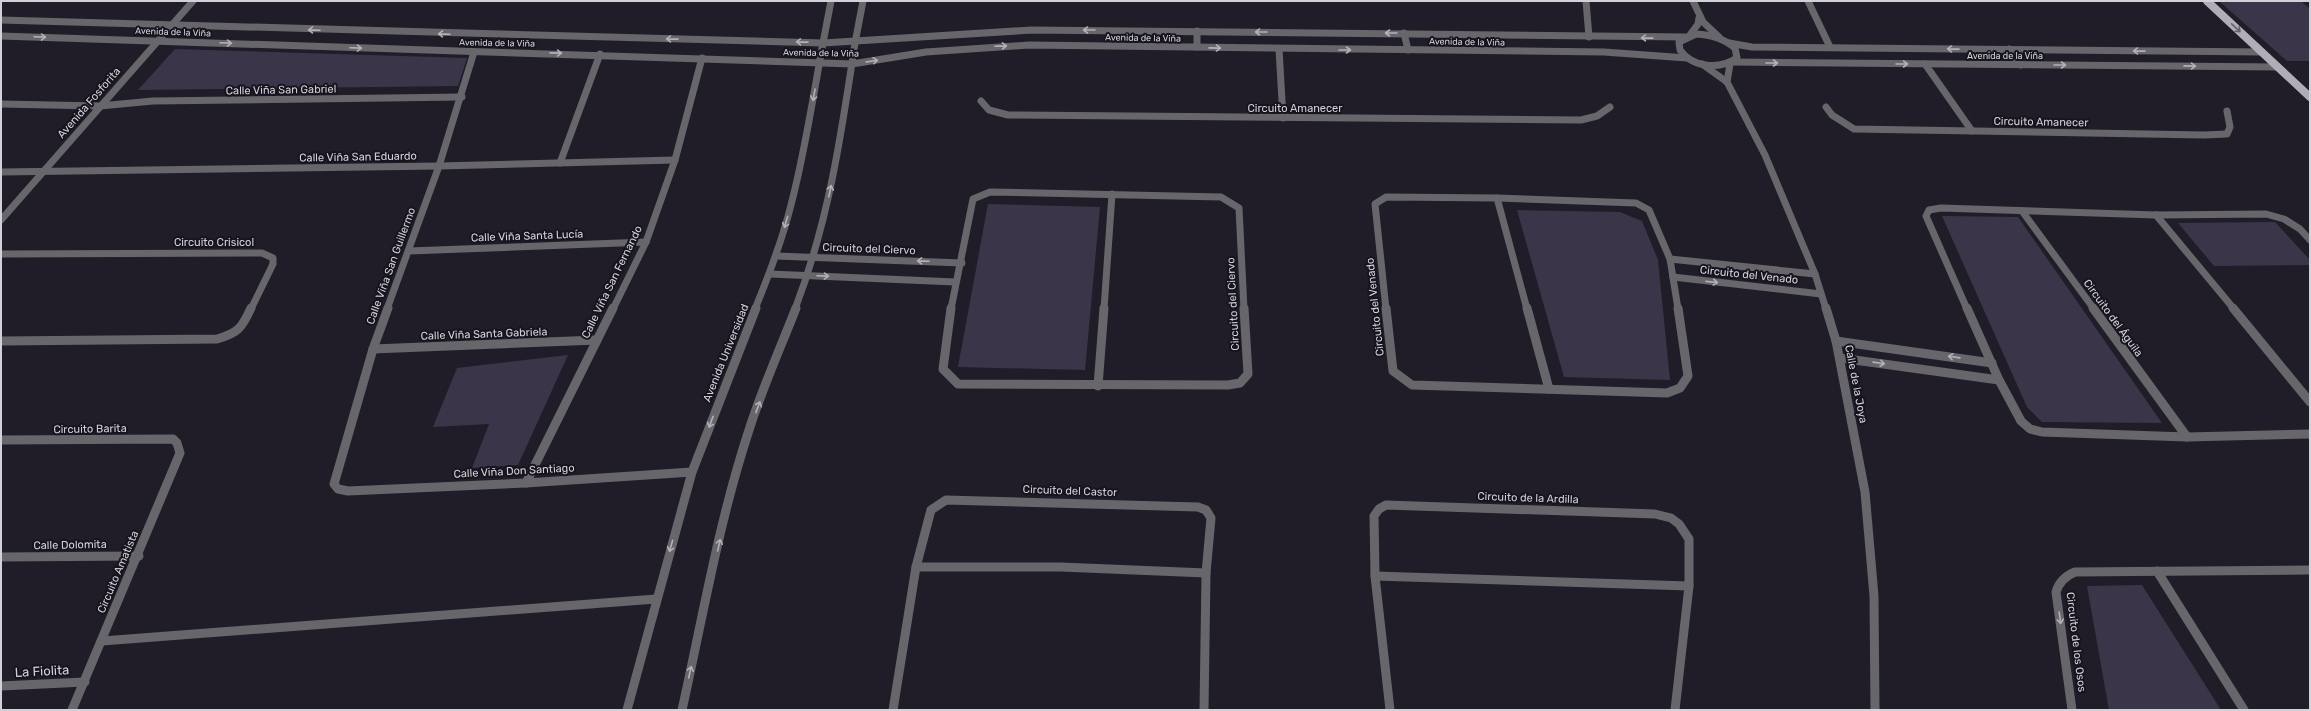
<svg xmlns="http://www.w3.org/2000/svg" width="2311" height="711" font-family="Rubik,sans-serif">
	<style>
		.green { fill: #3b354a }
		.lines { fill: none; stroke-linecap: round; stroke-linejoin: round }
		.minor-far1 { stroke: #67666b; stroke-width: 7 }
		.minor { stroke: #67666b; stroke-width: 9 }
		.tertiary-far1 { stroke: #67666b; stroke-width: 7 }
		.tertiary { stroke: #67666b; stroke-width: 9 }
		.primary { stroke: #b0adb9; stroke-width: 8 }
		.oneway { stroke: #64606c }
		.oneway2 { stroke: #b3b1b7 }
		.labels { text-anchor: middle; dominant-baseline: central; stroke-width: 4; stroke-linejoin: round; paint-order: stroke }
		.far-street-label { font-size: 9px; fill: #d3d1d8; stroke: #17141e }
		.street-label { font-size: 11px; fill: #d3d1d8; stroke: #17141e }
		.near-street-label { font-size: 13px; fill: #d3d1d8; stroke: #17141e }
	</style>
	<rect width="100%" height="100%" fill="#201d28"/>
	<g class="green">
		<path d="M 2219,1 L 2301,1 L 2310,9 L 2310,61 L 2287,61 Z"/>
		<path d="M 175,49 L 467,58 L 458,86 L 138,90 Z"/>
		<path d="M 988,204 L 1100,207 L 1085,370 L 958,367 Z"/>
		<path d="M 1517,210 L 1620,212 L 1642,221 L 1658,260 L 1670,380 L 1564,377 Z"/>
		<path d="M 1942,216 L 2018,217 L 2162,423 L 2042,422 L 2027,407 Z"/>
		<path d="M 2275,222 L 2310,260 L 2310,265 L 2214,266 L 2178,223 Z"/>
		<path d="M 568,355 L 518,465 L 472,468 L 489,424 L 433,427 L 457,368 Z"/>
		<path d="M 2142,585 L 2221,710 L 2109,710 L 2087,586 Z"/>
	</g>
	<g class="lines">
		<g class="minor-far1">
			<path d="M 1586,1 L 1589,37"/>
			<path d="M 1693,1 L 1703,22 L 1719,37"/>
			<path d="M 1808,1 L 1830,47"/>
			<path d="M 1690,35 L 1698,24 L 1699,18"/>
			<path d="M 823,43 L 831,1"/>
			<path d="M 855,43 L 863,1"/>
			<path d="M 1279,49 L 1283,118"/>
			<path d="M 1702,64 L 1727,82 L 1765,155 L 1815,274 L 1826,309"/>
			<path d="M 1925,64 L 1972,131"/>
			<path d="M 1727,82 L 1730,64"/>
			<path d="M 981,101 L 989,110 L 1008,115 L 1581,120 L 1597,116 L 1610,107"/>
			<path d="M 1,104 L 100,106 L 153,101 L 462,97"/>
			<path d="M 1826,107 L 1832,115 L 1854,129 L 2204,135 L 2227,134 L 2230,127 L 2227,111"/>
			<path d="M 560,163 L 600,54"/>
			<path d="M 1,172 L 439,166 L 675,160"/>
			<path d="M 1497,198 L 1527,309"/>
			<path d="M 2022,211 L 2094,309"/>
			<path d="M 2156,215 L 2234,309"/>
			<path d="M 1,220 L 193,1"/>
			<path d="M 409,251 L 646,242"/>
			<path d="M 1,254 L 262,253 L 273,258 L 273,264 L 251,309"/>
			<path d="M 776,256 L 962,263"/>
			<path d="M 1670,259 L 1815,274"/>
			<path d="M 770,274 L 955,282"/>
			<path d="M 1673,277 L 1821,294"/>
			<path d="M 387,309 L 439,166 L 474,52"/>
			<path d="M 613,309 L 646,242 L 675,160 L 702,58"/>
			<path d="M 951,309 L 973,199 L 990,192 L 1221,197 L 1239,208 L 1244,309"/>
			<path d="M 1104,309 L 1112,194"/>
			<path d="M 1386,309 L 1375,204 L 1386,197 L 1497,198 L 1636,203 L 1649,210 L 1670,259 L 1678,309"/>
			<path d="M 1967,309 L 1926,216 L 1929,210 L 1941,208 L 2156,215 L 2266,214 L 2284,219 L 2300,229 L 2310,240"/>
		</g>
		<g class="minor">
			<path d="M 388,308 L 373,349 L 334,484 L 338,489 L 348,491 L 526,483 L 692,472"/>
			<path d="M 951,308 L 943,369 L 958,384 L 1228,385 L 1240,383 L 1248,374 L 1244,308"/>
			<path d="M 1386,308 L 1393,371 L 1412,385 L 1667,393 L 1680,388 L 1688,376 L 1678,308"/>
			<path d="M 1527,308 L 1549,389"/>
			<path d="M 1826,308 L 1836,341 L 1865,492 L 1874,596 L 1875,710"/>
			<path d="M 1967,308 L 1999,380 L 2021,421 L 2030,429 L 2042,432 L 2187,437 L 2310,434"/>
			<path d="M 2093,308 L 2187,437"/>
			<path d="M 2233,308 L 2310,402"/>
			<path d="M 1,341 L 217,339 C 238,333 242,328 251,308"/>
			<path d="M 1836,341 L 1992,363"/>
			<path d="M 373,349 L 597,340"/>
			<path d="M 1840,358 L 1999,380"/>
			<path d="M 1098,386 L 1104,308"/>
			<path d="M 1,440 L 173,439 L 177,443 L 180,453 L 72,710"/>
			<path d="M 526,483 L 613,308"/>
			<path d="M 1,557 L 139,556"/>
			<path d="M 916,567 L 1061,567 L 1206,573"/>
			<path d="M 2157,571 L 2244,710"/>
			<path d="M 1375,576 L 1689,586"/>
			<path d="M 102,641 L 656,599"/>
			<path d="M 1,686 L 85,682"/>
			<path d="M 893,710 L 916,567 L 931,510 L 946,500 L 1198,507 L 1206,510 L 1211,518 L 1206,573 L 1204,710"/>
			<path d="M 1390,710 L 1375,576 L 1374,516 L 1379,509 L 1386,505 L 1655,514 L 1671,518 L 1679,524 L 1689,539 L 1689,586 L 1675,710"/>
			<path d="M 2072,710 L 2056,592 C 2059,582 2065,576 2075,572 L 2310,570"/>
		</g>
		<g class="tertiary-far1">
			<path d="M 1,20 L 823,43 L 1032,30 L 1686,37"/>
			<path d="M 1197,31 L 1197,47"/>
			<path d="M 1404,33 L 1408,50"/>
			<path d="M 1696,34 C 1711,35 1723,38 1735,48 L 1737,58 C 1719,70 1693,68 1680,50 L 1679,42 Z"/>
			<path d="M 1,36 L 852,64 L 926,52 L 1029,45 L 1604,52 L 1687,58"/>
			<path d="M 1729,43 L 1752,47 L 2262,52"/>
			<path d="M 2009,49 L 2021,65"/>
			<path d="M 1733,62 L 2277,67"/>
			<path d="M 755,309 C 769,275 782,241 791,205 C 805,152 813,97 823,43"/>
			<path d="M 795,309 C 829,220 841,136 855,43"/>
		</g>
		<g class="tertiary">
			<path d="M 627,710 L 692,472 L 756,308"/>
			<path d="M 682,710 C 703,616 719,521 749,430 C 762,389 780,349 796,308"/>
		</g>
		<path class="primary" d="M 2207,1 L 2310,97"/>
	</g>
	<defs><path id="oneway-shaft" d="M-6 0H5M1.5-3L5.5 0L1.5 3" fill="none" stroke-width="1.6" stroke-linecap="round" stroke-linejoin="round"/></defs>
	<use class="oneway" href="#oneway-shaft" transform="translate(2236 28) rotate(43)"/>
	<g class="oneway2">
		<use href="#oneway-shaft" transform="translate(314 30) rotate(-178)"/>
		<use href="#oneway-shaft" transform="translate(1089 30) rotate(-180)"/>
		<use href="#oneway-shaft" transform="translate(1261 32) rotate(-180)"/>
		<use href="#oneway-shaft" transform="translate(1391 33) rotate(-180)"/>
		<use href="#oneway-shaft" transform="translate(444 34) rotate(-178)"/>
		<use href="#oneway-shaft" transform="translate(40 37) rotate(2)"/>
		<use href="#oneway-shaft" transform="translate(1647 38) rotate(-179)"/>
		<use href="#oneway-shaft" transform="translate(672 39) rotate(-179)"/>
		<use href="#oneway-shaft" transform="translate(802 42) rotate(-179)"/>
		<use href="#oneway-shaft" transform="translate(226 43) rotate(2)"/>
		<use href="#oneway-shaft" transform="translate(1001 46) rotate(-2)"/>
		<use href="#oneway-shaft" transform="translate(356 48) rotate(2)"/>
		<use href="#oneway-shaft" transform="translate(1215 48) rotate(1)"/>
		<use href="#oneway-shaft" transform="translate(1953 49) rotate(-179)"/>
		<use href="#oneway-shaft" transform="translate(1345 50)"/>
		<use href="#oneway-shaft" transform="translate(2139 51) rotate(-179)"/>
		<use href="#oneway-shaft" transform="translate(556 53) rotate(1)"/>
		<use href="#oneway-shaft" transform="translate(872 61) rotate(-9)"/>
		<use href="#oneway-shaft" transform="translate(1772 63)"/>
		<use href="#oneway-shaft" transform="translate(1902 64)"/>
		<use href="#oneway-shaft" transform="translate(2060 65)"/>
		<use href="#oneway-shaft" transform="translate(2190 66) rotate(1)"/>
		<use href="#oneway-shaft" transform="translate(814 95) rotate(100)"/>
		<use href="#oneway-shaft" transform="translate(830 191) rotate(-78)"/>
		<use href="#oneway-shaft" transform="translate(786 222) rotate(106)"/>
		<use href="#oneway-shaft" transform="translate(923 261) rotate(-178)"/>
		<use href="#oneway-shaft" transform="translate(823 276) rotate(2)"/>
		<use href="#oneway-shaft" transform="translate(1712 282) rotate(6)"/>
		<use href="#oneway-shaft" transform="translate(1954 357) rotate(-172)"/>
		<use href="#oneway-shaft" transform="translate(1879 363) rotate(8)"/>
		<use href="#oneway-shaft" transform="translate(758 407) rotate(-69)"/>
		<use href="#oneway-shaft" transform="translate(711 422) rotate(110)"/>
		<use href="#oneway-shaft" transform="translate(719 545) rotate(-77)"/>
		<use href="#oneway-shaft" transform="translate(671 546) rotate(106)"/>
		<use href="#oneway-shaft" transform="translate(2060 618) rotate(82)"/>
		<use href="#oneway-shaft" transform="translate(690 672) rotate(-77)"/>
	</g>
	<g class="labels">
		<g class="far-street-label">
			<text transform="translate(173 32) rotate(2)">Avenida de la Viña</text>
			<text transform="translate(1143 38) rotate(1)">Avenida de la Viña</text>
			<text transform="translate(1467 42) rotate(1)">Avenida de la Viña</text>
			<text transform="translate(497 43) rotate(1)">Avenida de la Viña</text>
			<text transform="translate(821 53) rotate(1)">Avenida de la Viña</text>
			<text x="2005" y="56">Avenida de la Viña</text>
		</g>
		<g class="street-label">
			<text transform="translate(281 90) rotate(-1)">Calle Viña San Gabriel</text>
			<text transform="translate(89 103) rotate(-49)">Avenida Fosforita</text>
			<text x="1295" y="108">Circuito Amanecer</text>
			<text transform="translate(2041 122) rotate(1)">Circuito Amanecer</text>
			<text transform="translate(358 157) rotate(-1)">Calle Viña San Eduardo</text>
			<text transform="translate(527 236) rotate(-2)">Calle Viña Santa Lucía</text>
			<text x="214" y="242">Circuito Crisicol</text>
			<text transform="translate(869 249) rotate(2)">Circuito del Ciervo</text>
			<text transform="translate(391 266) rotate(-70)">Calle Viña San Guillermo</text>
			<text transform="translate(1749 275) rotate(6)">Circuito del Venado</text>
			<text transform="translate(612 282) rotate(-64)">Calle Viña San Fernando</text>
			<text transform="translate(1233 304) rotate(-93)">Circuito del Ciervo</text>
			<text transform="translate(1375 307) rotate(-96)">Circuito del Venado</text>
			<text transform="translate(2113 318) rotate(54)">Circuito del Águila</text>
			<text transform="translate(484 334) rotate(-2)">Calle Viña Santa Gabriela</text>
			<text transform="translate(726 353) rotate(-68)">Avenida Universidad</text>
			<text transform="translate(1856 384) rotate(79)">Calle de la Joya</text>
			<text transform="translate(90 429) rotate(-1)">Circuito Barita</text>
			<text transform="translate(514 471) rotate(-3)">Calle Viña Don Santiago</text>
			<text transform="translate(1070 491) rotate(2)">Circuito del Castor</text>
			<text transform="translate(1528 498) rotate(2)">Circuito de la Ardilla</text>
			<text transform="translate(70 545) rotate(-1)">Calle Dolomita</text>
			<text transform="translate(118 572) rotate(-67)">Circuito Amatista</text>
			<text transform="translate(2076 642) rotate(83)">Circuito de los Osos</text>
		</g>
		<g class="near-street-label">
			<text transform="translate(42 671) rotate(-3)">La Fiolita</text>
		</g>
	</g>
	<rect width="2311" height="711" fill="none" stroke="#d3d1d8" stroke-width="4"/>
</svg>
